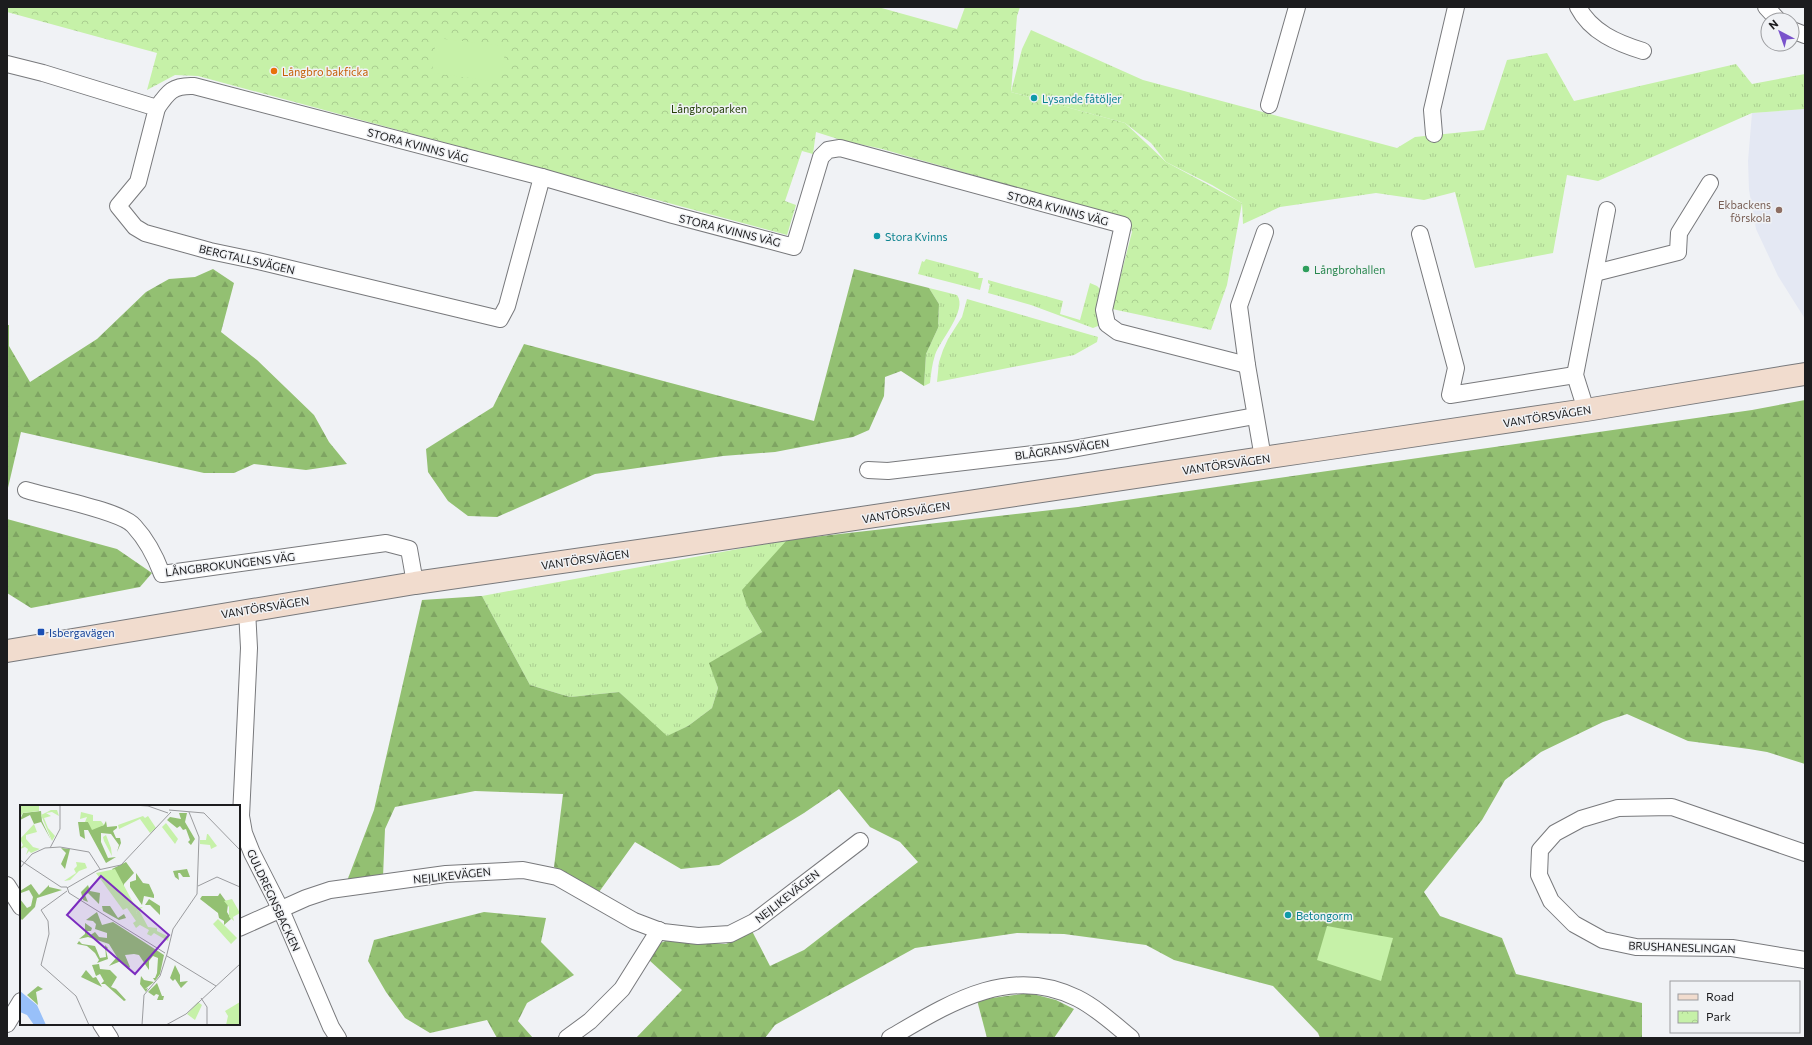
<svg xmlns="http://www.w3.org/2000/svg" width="1812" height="1045" font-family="Commissioner,sans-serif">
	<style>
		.built { fill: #e4e8f3 }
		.grass { fill: url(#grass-tufts) }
		.forest { fill: url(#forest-firs) }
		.park { fill: url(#park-crowns) }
		.garden { fill: #c6f1a8 }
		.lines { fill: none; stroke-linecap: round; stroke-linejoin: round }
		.street-casing { stroke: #78797c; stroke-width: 18 }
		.secondary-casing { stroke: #78797c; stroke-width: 24 }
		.street { stroke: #fff; stroke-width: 16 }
		.secondary { stroke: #f1dcce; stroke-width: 22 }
		.food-dot { fill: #e8710a; stroke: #f0f2f5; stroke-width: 1.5 }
		.culture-dot { fill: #0f9aa8; stroke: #f0f2f5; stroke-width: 1.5 }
		.education-dot { fill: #8d6e63; stroke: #f0f2f5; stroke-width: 1.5 }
		.leisure-dot { fill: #2e9e5b; stroke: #f0f2f5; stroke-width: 1.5 }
		.transit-dot { fill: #1a4fb4; stroke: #f0f2f5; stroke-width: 1.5 }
		.labels { text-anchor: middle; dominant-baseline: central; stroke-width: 3; stroke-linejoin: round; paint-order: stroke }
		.food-label { font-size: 11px; fill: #c56008; stroke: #f0f2f5; text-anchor: start }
		.culture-label { font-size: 11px; fill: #0d838f; stroke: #f0f2f5; text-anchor: start }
		.park-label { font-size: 11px; fill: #244007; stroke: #f0f2f5 }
		.street-label { font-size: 11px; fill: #1c1c1e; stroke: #f0f2f5 }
		.education-label { font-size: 11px; fill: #785e54; stroke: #f0f2f5; text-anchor: end }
		.leisure-label { font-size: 11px; fill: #27864d; stroke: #f0f2f5; text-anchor: start }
		.transit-label { font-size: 11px; fill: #164399; stroke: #f0f2f5; text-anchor: start }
		.inset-road { fill: none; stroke: #9b9c9f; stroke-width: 1 }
		.view { fill: #7b2cbf; fill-opacity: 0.15; stroke: #7b2cbf; stroke-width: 2 }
		.inset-edge { fill: none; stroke: #1c1c1e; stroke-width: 2 }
	</style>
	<defs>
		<pattern id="grass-tufts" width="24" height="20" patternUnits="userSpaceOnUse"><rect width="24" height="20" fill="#c6f1a8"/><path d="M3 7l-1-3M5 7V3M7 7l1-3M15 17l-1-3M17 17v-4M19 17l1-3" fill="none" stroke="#aace90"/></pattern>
		<pattern id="forest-firs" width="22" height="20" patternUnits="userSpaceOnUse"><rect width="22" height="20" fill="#93c072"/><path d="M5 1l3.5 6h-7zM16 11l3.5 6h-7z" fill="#7ea462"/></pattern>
		<pattern id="park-crowns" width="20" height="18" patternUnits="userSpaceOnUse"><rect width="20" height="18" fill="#c6f1a8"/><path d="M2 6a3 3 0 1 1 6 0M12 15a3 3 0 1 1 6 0" fill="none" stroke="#aace90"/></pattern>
	</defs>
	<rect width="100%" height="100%" fill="#f0f2f5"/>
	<path class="built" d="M 1805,109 L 1805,319 L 1778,276 L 1756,229 L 1749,190 L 1748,161 L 1752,113 Z"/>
	<g class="grass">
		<path d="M 1031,30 L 1143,80 L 1397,148 L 1415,137 L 1484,130 L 1507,60 L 1547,53 L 1574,101 L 1736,64 L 1752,84 L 1805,74 L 1805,109 L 1752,113 L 1598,181 L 1567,175 L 1553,253 L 1475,268 L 1455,192 L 1424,200 L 1376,193 L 1280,207 L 1243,224 L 1242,203 L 1212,185 L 1166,162 L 1151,143 L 1125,123 L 1011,92 L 1022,49 Z"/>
		<path d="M 926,259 L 979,273 L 978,278 L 983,278 L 980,290 L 918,274 L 922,261 L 924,262 Z"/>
		<path d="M 988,280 L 1063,301 L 1060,314 L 1080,320 L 1090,283 L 1097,286 L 1101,290 L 1100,324 L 1098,326 L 1093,328 L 1031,305 L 988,293 L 990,284 L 988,283 Z"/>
		<path d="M 929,288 L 957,295 C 968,310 940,340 935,355 C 932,364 931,374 930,383 L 924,386 L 926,354 L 938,328 L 939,304 Z"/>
		<path d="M 967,299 L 1098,337 L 1097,342 L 1074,355 L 937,382 L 939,362 L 943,350 L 948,339 L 962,317 Z"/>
		<path d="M 787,540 L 747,606 L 762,632 L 710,663 L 718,688 L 712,708 L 688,726 L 666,737 L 619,692 L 570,697 L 530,685 L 482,596 Z"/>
	</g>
	<g class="forest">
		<path d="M 213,269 L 234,283 L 221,332 L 257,360 L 314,415 L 329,442 L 347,464 L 306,470 L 254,464 L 234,473 L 204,473 L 21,432 L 7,492 L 7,325 L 9,325 L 9,346 L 30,382 L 97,339 L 146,292 L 169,279 L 195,277 Z"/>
		<path d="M 854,269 L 929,288 L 939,304 L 938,328 L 926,354 L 924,386 L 901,371 L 885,377 L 884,396 L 869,430 L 853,437 L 775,452 L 723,456 L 595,474 L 497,517 L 468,516 L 448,501 L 428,472 L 426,449 L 493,407 L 524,344 L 814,421 Z"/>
		<path d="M 1805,400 L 1805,764 L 1767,752 L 1749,749 L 1688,741 L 1627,714 L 1603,722 L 1541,752 L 1505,780 L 1482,820 L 1424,892 L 1440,916 L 1502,938 L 1516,974 L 1642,1003 L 1642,1038 L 1320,1038 L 1318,1033 L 1273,986 L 1174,960 L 1146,945 L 1064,934 L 1017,933 L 915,948 L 775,1025 L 765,1038 L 636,1038 L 682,990 L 649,960 L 658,944 L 668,940 L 726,944 L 752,931 L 770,966 L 804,950 L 918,862 L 900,842 L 870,827 L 839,789 L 804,813 L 719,865 L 681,869 L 635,842 L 599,892 L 554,867 L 563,794 L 475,791 L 395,807 L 385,829 L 383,877 L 347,881 L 374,810 L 422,600 L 482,596 L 530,685 L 570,697 L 619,692 L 667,736 L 688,726 L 712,708 L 718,688 L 709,663 L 762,632 L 747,606 L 742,590 L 787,540 L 1078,507 L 1752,410 Z"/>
		<path d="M 7,519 L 117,549 L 152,573 L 140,587 L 31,608 L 7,593 Z"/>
		<path d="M 484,912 L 546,918 L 541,942 L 574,975 L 527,1003 L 518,1021 L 533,1038 L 497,1038 L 487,1020 L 430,1033 L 405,1018 L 386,992 L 368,961 L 374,940 Z"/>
		<path d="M 1029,993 L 1056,1000 L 1074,1009 L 1054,1038 L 987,1038 L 977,1000 Z"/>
	</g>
	<path class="park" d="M 7,7 L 878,7 L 957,29 L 965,7 L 1020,7 L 1017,16 L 1011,92 L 1125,123 L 1166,162 L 1242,203 L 1227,285 L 1211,330 L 1112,309 L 1132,232 L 1129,222 L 1114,215 L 882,149 L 841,140 L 816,132 L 813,154 L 802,151 L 785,201 L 796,205 L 787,235 L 198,76 L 175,75 L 147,90 L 157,53 L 7,12 Z"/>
	<g class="garden">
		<path d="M 436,38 L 506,46 L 500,82 L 432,73 Z"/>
		<path d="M 1327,926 L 1393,938 L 1381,981 L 1317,960 Z"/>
	</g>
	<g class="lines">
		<g class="street-casing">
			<g id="street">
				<path d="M 1578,7 C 1591,32 1617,43 1643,51"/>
				<path d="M 1766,7 L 1778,20"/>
				<path d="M 1792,30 L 1805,35"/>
				<path d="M 7,64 L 43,73 L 157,108 L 138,182 L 118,206 L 135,227 L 145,233 L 210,251 L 258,261 L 500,319 L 507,306 L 542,177"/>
				<path d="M 1269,105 L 1297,7"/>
				<path d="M 157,108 C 168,92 173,85 194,86 L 542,177 L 673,215 L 794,247 L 821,157 L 828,150 L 840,148 L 1123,225 L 1104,310 L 1107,324 L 1118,332 L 1247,365"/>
				<path d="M 1434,134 L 1432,110 L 1456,7"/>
				<path d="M 1420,234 L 1456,368 L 1450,395 L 1575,375"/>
				<path d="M 1595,273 L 1678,252 L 1679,233 L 1710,183"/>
				<path d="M 1586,410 L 1575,375 L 1607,210"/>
				<path d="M 1263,458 L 1247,365 L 1239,306 L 1265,232"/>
				<path d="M 868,470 L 888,471 L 1067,450 L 1255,416"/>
				<path d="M 26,490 C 48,497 122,511 134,526 C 146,539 156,558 162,574 L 386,543 L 409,549 L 415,583"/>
				<path d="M 247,610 L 249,648 L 241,816 L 244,833 L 252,853 L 281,910 L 331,1027 L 338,1038"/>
				<path d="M 1805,853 L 1672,807 L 1618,808 L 1581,819 L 1555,833 L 1540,850 L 1539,875 L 1551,901 L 1574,924 L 1603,940 L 1636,947 L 1732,948 L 1805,960"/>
				<path d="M 7,885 L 21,907"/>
				<path d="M 239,928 L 306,898 L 330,890 L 446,874 L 523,870 L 557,877 L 634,921 L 663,932 L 698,936 L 730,934 L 754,922 L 860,841"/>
				<path d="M 7,1024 L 21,1001"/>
				<path d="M 101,1024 L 110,1038"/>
				<path d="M 567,1038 L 590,1021 L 622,989 L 659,930"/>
				<path d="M 890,1038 C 948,1004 1009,964 1077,998 C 1097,1008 1114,1024 1131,1038"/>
			</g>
		</g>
		<g class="secondary-casing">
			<path id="secondary" d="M 7,651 L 415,583 L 674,546 L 1310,451 L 1586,410 L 1805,374"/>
		</g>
		<use href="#street" class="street"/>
		<use href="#secondary" class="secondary"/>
	</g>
	<circle class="food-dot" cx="274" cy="71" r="4"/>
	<g class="culture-dot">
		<circle cx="1034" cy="98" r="4"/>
		<circle cx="877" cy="236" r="4"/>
		<circle cx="1288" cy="915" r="4"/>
	</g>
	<circle class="education-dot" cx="1779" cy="210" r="4"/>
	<circle class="leisure-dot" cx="1306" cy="269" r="4"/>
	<rect class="transit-dot" x="37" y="628" width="8" height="8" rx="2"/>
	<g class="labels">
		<g class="food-label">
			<text x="282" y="71">Långbro bakficka</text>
		</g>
		<g class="culture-label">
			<text x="1042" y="98">Lysande fåtöljer</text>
			<text x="885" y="236">Stora Kvinns</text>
			<text x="1296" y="915">Betongorm</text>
		</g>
		<g class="park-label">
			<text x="709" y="108">Långbroparken</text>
		</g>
		<g class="street-label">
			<text transform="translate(418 145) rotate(15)">STORA KVINNS VÄG</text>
			<text transform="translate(1058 208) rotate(15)">STORA KVINNS VÄG</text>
			<text transform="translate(730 230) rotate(14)">STORA KVINNS VÄG</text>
			<text transform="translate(247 259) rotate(13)">BERGTALLSVÄGEN</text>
			<text transform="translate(1547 416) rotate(-9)">VANTÖRSVÄGEN</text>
			<text transform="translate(1062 449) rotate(-8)">BLÅGRANSVÄGEN</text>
			<text transform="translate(1226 464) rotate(-8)">VANTÖRSVÄGEN</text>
			<text transform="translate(906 512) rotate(-9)">VANTÖRSVÄGEN</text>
			<text transform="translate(585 559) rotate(-8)">VANTÖRSVÄGEN</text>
			<text transform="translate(230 564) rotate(-7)">LÅNGBROKUNGENS VÄG</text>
			<text transform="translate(265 607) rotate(-9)">VANTÖRSVÄGEN</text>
			<text transform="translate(452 875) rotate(-6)">NEJLIKEVÄGEN</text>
			<text transform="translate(787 896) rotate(-38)">NEJLIKEVÄGEN</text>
			<text transform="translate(274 900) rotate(65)">GULDREGNSBACKEN</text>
			<text transform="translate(1682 947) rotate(2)">BRUSHANESLINGAN</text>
		</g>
		<g class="education-label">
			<text x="1771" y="204">Ekbackens<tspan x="1771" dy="13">förskola</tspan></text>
		</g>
		<g class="leisure-label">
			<text x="1314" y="269">Långbrohallen</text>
		</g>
		<g class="transit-label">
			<text x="49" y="632">Isbergavägen</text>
		</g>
	</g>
	<g transform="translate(20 805)">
		<rect width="220" height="220" fill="#f0f2f5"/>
		<path d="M 119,105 L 128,122 L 137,123 L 137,126 L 149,132 L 148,136 L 134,128 L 131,131 L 127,129 L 129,125 L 120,120 L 116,107 Z" fill="#c6f1a8"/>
		<path d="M 21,6 L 22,16 L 31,35 L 21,17 L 14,19 L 10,10 L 0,15 L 3,8 ZM 159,8 L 167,8 L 165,17 L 175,34 L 171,40 L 168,37 L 170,35 L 166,24 L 163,25 L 160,21 L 157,23 L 147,15 L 150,12 L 161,14 ZM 86,16 L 87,22 L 97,21 L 97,23 L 93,26 L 96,33 L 100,33 L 101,38 L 97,47 L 99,40 L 91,29 L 81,28 L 81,37 L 88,53 L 96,52 L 86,58 L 68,25 L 64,25 L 65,34 L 60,31 L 58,17 L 68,17 L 77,22 L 84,20 ZM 41,43 L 50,44 L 45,64 L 41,59 L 46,48 ZM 106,57 L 114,68 L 104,79 L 104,85 L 92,64 ZM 167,64 L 170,72 L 163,72 L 160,68 L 158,68 L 159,75 L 155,72 L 153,66 ZM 116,68 L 123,78 L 129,79 L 134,90 L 134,93 L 124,91 L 122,100 L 110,82 L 110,77 L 116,75 ZM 11,79 L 19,90 L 29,80 L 29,82 L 42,85 L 17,93 L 15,102 L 2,115 L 0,113 L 0,94 L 7,103 L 11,101 L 13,92 L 9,85 L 1,88 L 0,86 ZM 68,80 L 70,86 L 80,88 L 79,99 L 68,88 L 65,90 L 68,97 L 63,95 L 61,87 ZM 200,88 L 208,99 L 207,107 L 211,114 L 204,120 L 204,116 L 199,113 L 198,108 L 180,94 L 182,91 L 198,91 ZM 129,94 L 140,101 L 140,110 L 130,100 L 125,100 ZM 82,101 L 90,101 L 98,113 L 104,109 L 106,113 L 99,115 L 83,106 ZM 77,107 L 82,120 L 93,117 L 144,150 L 140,169 L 135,176 L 133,173 L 135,173 L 137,168 L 138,153 L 133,151 L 129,156 L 129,165 L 119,150 L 114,149 L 105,150 L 110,162 L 108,164 L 101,156 L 89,161 L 97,152 L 89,139 L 68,132 L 59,134 L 65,129 L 65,118 L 72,123 L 71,126 L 67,126 L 69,131 L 75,127 L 79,132 L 87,133 L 87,128 L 75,124 L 76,119 L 73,116 L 66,115 ZM 59,136 L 62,139 L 75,141 L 80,153 L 86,152 L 85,140 L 88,143 L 86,145 L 88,154 L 77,158 L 79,155 L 75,148 L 67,141 L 57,139 ZM 79,159 L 80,164 L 90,165 L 97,172 L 91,182 L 96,184 L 106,195 L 104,196 L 85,179 L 81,179 L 84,176 L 80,169 L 76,171 L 72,160 ZM 155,160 L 160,170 L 160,177 L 168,176 L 161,183 L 155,174 L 153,176 L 150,173 ZM 66,165 L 73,173 L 76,172 L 82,182 L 61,172 ZM 121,171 L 124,175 L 134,177 L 125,184 L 128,183 L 126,187 L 120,179 ZM 137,178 L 142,191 L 144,191 L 143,195 L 137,195 L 139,190 L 136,189 L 134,191 L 128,187 ZM 18,181 L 23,184 L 16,187 L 18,200 L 7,190 Z" fill="#93c072"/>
		<path d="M 31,5 L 37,5 L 39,11 L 32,7 L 26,8 L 31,11 L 24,13 L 28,23 L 35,31 L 32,36 L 21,10 ZM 61,7 L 73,10 L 73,16 L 81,16 L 84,20 L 72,25 L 68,17 L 65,17 L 67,12 L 60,14 ZM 123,11 L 125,13 L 128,11 L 136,23 L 130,28 L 120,14 L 99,24 L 98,20 ZM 146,18 L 158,34 L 155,39 L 142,22 ZM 14,19 L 17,27 L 6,30 L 6,34 L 13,42 L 20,44 L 11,48 L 9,46 L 6,50 L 8,44 L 5,42 L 0,44 L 3,40 L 0,34 ZM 187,29 L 188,29 L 197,41 L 191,44 L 190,40 L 180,39 L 180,35 L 186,35 ZM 86,30 L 91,43 L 92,51 L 84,36 L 83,32 ZM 56,57 L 65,58 L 67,63 L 59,66 L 50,75 L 44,76 L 56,68 L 54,64 L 57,61 ZM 95,64 L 116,103 L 123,102 L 116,107 L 121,119 L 116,123 L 113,118 L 116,116 L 107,103 L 103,105 L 76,68 ZM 212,94 L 220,108 L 213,112 L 214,116 L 209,112 L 209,102 L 204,96 ZM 198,114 L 217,133 L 211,139 L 193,119 ZM 178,197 L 182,200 L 175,215 L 167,209 ZM 220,197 L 220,220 L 206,220 L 208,211 L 205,206 Z" fill="#c6f1a8"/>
		<path d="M 0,0 L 19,0 L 19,6 L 3,8 L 0,12 Z" fill="#c6f1a8"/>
		<path d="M 0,186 L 17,200 L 26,220 L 14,220 L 7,210 L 0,207 Z" fill="#98c0f9"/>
		<path class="inset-road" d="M 113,0 L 128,1 L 148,8M 149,5 L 184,8 L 220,45M 30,43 L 40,24 L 40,0M 0,55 L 41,82M 0,63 L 12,49 L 25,43 L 40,42 L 69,47 L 80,64M 178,81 L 197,72 L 220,82M 41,82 L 47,82 L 49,88 L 145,148M 47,83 L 78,65 L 101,60 L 151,7M 47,86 L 21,105 L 28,116 L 29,129 L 21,160 L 56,191 L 69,220M 147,149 L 153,124 L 177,89 L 179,32 L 169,7M 147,151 L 196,181M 181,193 L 187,202 L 187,220M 122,220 L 124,190 L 140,171 L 147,149M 146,220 L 166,209 L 220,159"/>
		<path class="view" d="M 81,71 L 149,130 L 115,169 L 47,110 Z"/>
		<rect width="220" height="220" class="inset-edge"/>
	</g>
	<rect width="1812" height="1045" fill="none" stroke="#1c1c1e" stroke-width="16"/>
	<rect x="1670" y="981" width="130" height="52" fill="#f0f2f5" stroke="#9b9c9f"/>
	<rect x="1678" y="994" width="20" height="6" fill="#f1dcce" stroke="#9b9c9f"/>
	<text x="1706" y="1001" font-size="12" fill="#1c1c1e">Road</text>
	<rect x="1678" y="1011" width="20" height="12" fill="url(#park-crowns)" stroke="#9b9c9f"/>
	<text x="1706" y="1021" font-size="12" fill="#1c1c1e">Park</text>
	<g transform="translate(1780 32) rotate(319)"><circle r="19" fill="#f0f2f5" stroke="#9b9c9f"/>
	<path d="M0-3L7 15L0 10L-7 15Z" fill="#7a53cc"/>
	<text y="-6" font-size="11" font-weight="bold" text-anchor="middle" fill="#1c1c1e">N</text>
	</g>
</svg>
